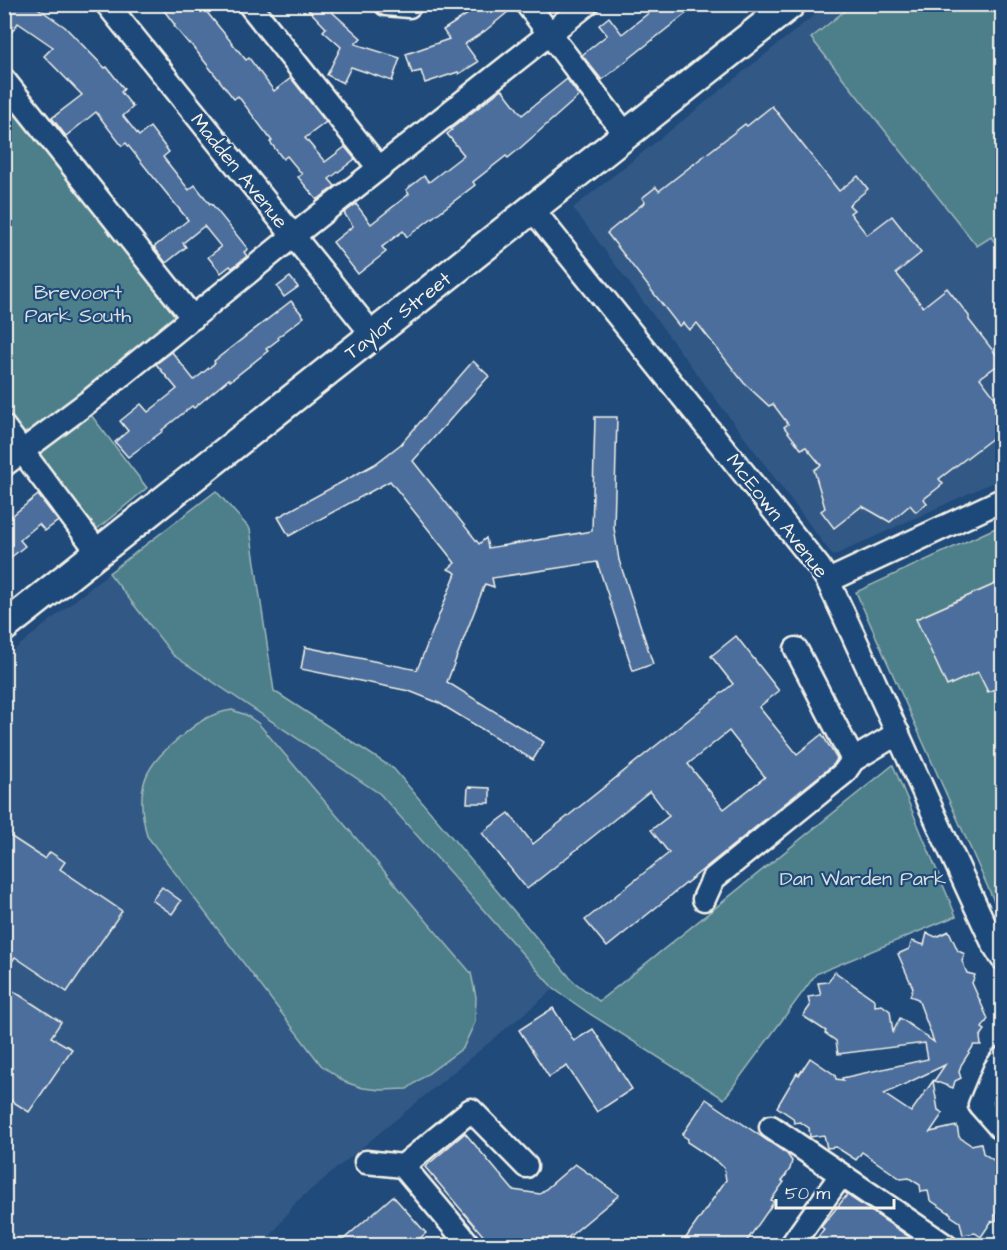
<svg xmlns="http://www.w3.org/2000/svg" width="1007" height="1250" font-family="'Architects Daughter',sans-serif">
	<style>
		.built { fill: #305886 }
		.green { fill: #4e7f8a; stroke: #a1b8b9; stroke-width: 1.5 }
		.building { fill: #4b6e9d; stroke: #f4f1e8; stroke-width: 1.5; fill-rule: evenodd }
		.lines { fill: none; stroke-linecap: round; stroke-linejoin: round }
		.minor-casing { stroke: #f4f1e8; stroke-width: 27 }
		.major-casing { stroke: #f4f1e8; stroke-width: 33 }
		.minor { stroke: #1f4a7a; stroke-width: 22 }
		.major { stroke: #1f4a7a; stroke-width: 28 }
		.labels { text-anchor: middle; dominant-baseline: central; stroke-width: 4.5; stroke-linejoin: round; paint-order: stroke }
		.street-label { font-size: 20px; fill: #f4f1e8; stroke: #1f4a7a }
		.park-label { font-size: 20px; fill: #dbe0da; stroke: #1f4a7a }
	</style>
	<rect width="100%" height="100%" fill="#1f4a7a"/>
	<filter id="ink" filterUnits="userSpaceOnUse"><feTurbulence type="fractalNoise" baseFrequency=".0167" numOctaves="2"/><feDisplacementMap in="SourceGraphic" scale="12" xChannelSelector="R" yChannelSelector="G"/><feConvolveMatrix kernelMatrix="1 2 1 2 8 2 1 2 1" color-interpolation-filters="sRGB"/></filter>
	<g filter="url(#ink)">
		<g class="built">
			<path d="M 827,5 L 1002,5 L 1002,478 L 833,556 L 573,208 Z"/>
			<path d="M 109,573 L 173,655 L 380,794 L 554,989 L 296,1202 L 264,1245 L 5,1246 L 5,657 Z"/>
		</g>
		<g class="green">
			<path d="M 852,5 L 1002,5 L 1002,253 L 991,237 L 977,246 L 811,38 Z"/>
			<path d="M 5,94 L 176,313 L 173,323 L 78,398 L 147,488 L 96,530 L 21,431 L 5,404 Z"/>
			<path d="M 216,491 L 250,529 L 274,691 L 394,769 L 573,981 L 599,1001 L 893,765 L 956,916 L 816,974 L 724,1099 L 590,1014 L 554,989 L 380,794 L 173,655 L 109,573 Z"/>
			<path d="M 1002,525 L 1002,919 L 856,592 Z"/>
			<path d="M 232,710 L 246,715 L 258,723 L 471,973 L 476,997 L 475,1022 L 463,1048 L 407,1089 L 381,1090 L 363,1088 L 345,1082 L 321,1065 L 147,836 C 134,786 144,766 183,735 C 200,721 209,714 232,710 Z"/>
		</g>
		<g class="building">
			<path d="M 4,4 L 32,4 L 65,27 L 105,68 L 107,67 L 124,89 L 121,92 L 133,107 L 123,116 L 139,136 L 150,127 L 169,152 L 163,157 L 189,190 L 195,185 L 210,204 L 211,203 L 248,249 L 244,252 L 247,256 L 232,268 L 230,266 L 221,273 L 208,257 L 221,247 L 204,226 L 183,243 L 186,247 L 166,263 L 154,247 L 188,220 L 126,143 L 122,146 L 96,112 L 66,136 L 52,118 L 82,95 L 44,56 L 53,47 L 18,23 L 4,43 Z"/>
			<path d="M 159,4 L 189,4 L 194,10 L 201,5 L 246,60 L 249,58 L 274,91 L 291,78 L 326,122 L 305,138 L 325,162 L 345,147 L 355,159 L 329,179 L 335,186 L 317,200 L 298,177 L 302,174 L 287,156 L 283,159 L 270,142 L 272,141 L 238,96 L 234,99 L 190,43 L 189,44 L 174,26 L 175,25 Z"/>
			<path d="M 303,4 L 340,4 L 332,12 L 361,38 L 355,44 L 400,58 L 392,81 L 351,67 L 343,83 L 327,75 L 341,47 L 323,31 L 326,28 Z"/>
			<path d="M 483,4 L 514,4 L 514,7 L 485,31 L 465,44 L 478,62 L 459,74 L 458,72 L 425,83 L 421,71 L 412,73 L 406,54 L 449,39 L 443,30 Z"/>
			<path d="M 660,4 L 698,4 L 602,80 L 582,55 L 607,35 L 599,25 L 609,17 L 622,34 Z"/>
			<path d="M 567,79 L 579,96 L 519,149 L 508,158 L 506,156 L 473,182 L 475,185 L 407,237 L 403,231 L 382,247 L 386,252 L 358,274 L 333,242 L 353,226 L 344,213 L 356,204 L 371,224 L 409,194 L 406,190 L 424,176 L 429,182 L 464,155 L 447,134 L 452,130 L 451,129 L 502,89 L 522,115 Z"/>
			<path d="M 772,106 L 839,191 L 858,176 L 868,189 L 849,205 L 854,210 L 850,213 L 867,235 L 892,216 L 921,253 L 896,273 L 923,307 L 947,288 L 969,316 L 969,320 L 1002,362 L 980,378 L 1002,407 L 1002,431 L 939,479 L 943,484 L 924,499 L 927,503 L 916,512 L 910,505 L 890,522 L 862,506 L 834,528 L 821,511 L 825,508 L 814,470 L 821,465 L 806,447 L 801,449 L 784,427 L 788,424 L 773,404 L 769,406 L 744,383 L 697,323 L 689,330 L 683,323 L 679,326 L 607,233 L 645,202 L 642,198 L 656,187 L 659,191 L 745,124 L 747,126 Z"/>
			<path d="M 290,277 L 298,287 L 284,297 L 277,287 Z"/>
			<path d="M 291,301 L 304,317 L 278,337 L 279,339 L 266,349 L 268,351 L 230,381 L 229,379 L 194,408 L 192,406 L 162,430 L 163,431 L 128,457 L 115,442 L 128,431 L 120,421 L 141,404 L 148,412 L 177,389 L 156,364 L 172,352 L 194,380 L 215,363 L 214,361 Z"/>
			<path d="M 473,361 L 489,376 L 413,461 L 479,544 L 486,538 L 488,548 L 592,531 L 595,417 L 617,417 L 614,528 L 619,560 L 653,664 L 633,671 L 597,562 L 492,578 L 494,587 L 485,584 L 447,682 L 544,742 L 533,760 L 439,703 L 409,691 L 301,669 L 305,647 L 417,670 L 456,573 L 448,569 L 455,563 L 390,481 L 289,536 L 278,517 L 375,464 L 401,444 Z"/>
			<path d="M 38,495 L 58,521 L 45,531 L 39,524 L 20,540 L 25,546 L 4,563 L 4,522 Z"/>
			<path d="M 1002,581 L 1002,686 L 988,692 L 978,672 L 947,686 L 916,619 Z"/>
			<path d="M 736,636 L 779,691 L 759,707 L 797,754 L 822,734 L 837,759 L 834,764 L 607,947 L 585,920 L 669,853 L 651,830 L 669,816 L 650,791 L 527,889 L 482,833 L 509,813 L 533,844 L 733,684 L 711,656 ZM 729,731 L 765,777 L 724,809 L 688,764 Z"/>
			<path d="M 468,787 L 490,788 L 490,803 L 467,803 Z"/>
			<path d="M 4,832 L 45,859 L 50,852 L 65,862 L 60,869 L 122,911 L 67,992 L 15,957 L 4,973 Z"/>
			<path d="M 162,887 L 181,901 L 172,914 L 152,900 Z"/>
			<path d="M 949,931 L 958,951 L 965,954 L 962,961 L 967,973 L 975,975 L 972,983 L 988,1019 L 982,1028 L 985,1030 L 980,1037 L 981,1045 L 974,1045 L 961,1065 L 959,1072 L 961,1078 L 955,1081 L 953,1088 L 934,1081 L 945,1065 L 884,1094 L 911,1112 L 933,1081 L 938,1110 L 943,1113 L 930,1132 L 957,1126 L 959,1137 L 971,1145 L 981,1143 L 983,1153 L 1002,1166 L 1001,1213 L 996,1215 L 997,1220 L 991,1222 L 981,1237 L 975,1233 L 963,1235 L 960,1222 L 951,1216 L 951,1214 L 930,1200 L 928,1191 L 921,1192 L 920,1185 L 909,1178 L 901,1179 L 862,1152 L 856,1160 L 836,1147 L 827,1148 L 824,1135 L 810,1137 L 809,1128 L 800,1122 L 794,1123 L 793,1118 L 777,1107 L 797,1073 L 799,1075 L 810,1058 L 835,1075 L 836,1079 L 843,1080 L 842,1078 L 928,1059 L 925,1043 L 838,1054 L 836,1041 L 825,1033 L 826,1031 L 803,1016 L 810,1006 L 808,997 L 821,995 L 818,983 L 828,982 L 835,972 L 875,1000 L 875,1006 L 882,1005 L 890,1011 L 893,1032 L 900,1018 L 934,1042 L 918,999 L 910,996 L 913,988 L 898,954 L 909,949 L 912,941 L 924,945 L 927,933 L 936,937 Z"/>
			<path d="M 4,985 L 61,1022 L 51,1037 L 72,1049 L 29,1112 L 4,1096 Z"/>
			<path d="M 553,1008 L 574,1041 L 593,1029 L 632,1089 L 597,1112 L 567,1066 L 549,1077 L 519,1030 Z"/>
			<path d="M 706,1099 L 787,1154 L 792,1161 L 790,1169 L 782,1181 L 784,1182 L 771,1200 L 774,1202 L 744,1245 L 681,1245 L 726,1180 L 724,1168 L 719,1163 L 687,1142 L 688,1139 L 682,1135 Z"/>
			<path d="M 465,1133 L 513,1190 L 540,1194 L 575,1164 L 619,1195 L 559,1245 L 491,1245 L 425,1167 Z"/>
			<path d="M 847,1195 L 909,1237 L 920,1245 L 812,1245 L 824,1229 L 821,1227 Z"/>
			<path d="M 393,1196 L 426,1233 L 412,1245 L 337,1245 Z"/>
		</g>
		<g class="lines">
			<g class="minor-casing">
				<g id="minor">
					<path d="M 107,4 L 373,335"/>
					<path d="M 249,4 L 379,168"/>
					<path d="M 386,4 L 409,6 L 411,4"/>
					<path d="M 527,4 L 626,135"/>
					<path d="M 4,80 L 193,318"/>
					<path d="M 533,210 L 819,567 L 828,581 C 885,702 937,825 994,945 L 1002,958"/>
					<path d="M 4,427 L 98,552"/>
					<path d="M 4,465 L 92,399 L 292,237 L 587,4"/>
					<path d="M 828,581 L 1002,500"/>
					<path d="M 796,649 L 853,760"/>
					<path d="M 704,899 L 713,879 L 844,773 L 853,760 L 898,733"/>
					<path d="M 1002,1059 L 995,1069 L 980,1105 L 1002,1130"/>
					<path d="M 771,1127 L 946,1246"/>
					<path d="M 366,1162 L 403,1166 L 470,1246"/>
					<path d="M 403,1166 L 471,1110 L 526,1166"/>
					<path d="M 791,1246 L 841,1175"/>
				</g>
			</g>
			<g class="major-casing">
				<path id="major" d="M 4,627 L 791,4"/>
			</g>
			<use href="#minor" class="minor"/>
			<use href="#major" class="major"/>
		</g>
	</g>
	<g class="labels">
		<g class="street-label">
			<text transform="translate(239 171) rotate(51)">Madden Avenue</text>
			<text transform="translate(398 316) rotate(-38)">Taylor Street</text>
			<text transform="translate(777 516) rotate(52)">McEown Avenue</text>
		</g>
		<g class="park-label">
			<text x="78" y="293">Brevoort<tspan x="78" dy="23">Park South</tspan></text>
			<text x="863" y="879">Dan Warden Park</text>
		</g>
	</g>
	<rect width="1007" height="1250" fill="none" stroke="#1f4a7a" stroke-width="24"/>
	<rect x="12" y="12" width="983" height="1226" fill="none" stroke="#f4f1e8" stroke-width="2" filter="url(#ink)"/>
	<path d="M776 1199v9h118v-9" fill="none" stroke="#f4f1e8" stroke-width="3"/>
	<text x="785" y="1199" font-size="18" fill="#f4f1e8" stroke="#1f4a7a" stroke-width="4.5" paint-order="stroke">50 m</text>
</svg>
